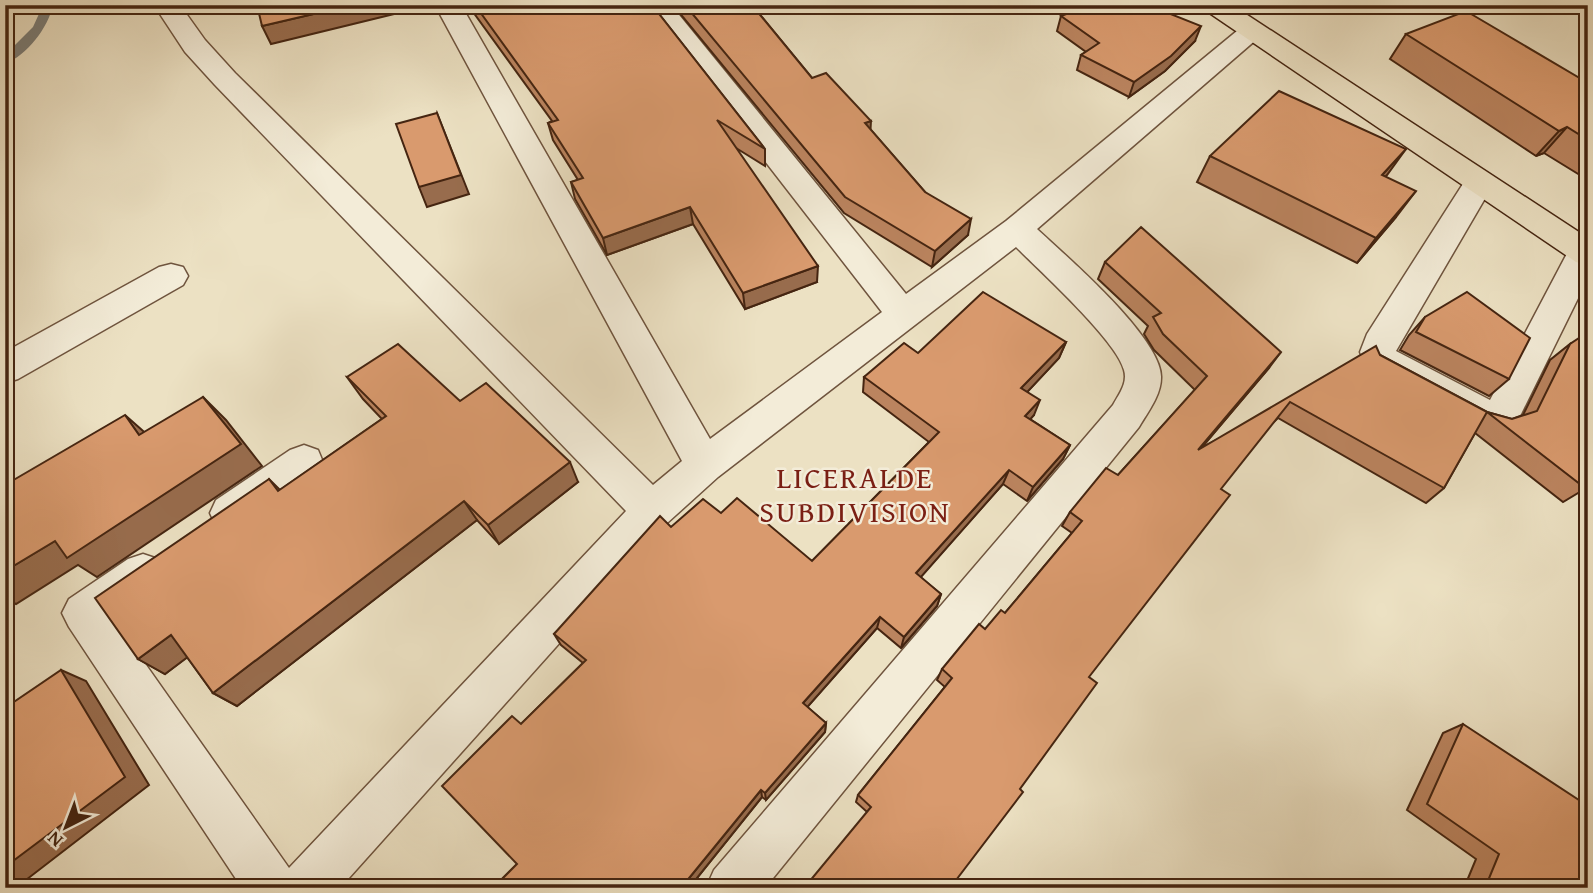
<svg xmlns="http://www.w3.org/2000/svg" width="1593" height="893" font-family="'Gentium Book Plus',serif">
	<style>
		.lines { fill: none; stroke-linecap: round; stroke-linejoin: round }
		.stream { fill: #7b7e79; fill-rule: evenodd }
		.minor-casing { stroke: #6f543e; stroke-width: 3 }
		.major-casing { stroke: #452511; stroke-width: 3 }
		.minor { fill: #f3ecd8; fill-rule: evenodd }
		.major { fill: #ece1c3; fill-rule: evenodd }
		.wall { fill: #bb845f; stroke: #452511; stroke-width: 2 }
		.shaded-wall { fill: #986c4d; stroke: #452511; stroke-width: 2 }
		.building { fill: #d99a6e; stroke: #452511; stroke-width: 2 }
		.labels { text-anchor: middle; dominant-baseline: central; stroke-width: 5; stroke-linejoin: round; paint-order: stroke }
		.neighbourhood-label { font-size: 30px; letter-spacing: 2px; fill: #7a1f14; stroke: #f3ecd8 }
	</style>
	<rect width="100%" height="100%" fill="#ece1c3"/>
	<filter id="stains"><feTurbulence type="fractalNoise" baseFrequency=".00286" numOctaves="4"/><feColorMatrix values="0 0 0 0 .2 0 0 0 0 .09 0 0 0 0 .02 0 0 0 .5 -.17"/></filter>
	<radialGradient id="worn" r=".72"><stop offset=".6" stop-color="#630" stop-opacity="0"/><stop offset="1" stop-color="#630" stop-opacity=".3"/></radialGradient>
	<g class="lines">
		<path class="stream" d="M 43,5 L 53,5 C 48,28 27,55 5,64 L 5,55 L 33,27 Z"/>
		<g class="minor-casing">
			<g id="minor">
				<path d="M 154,5 L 180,5 L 205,40 L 235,73 L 653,485 L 682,461 L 435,5 L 461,5 L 710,439 L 882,312 L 644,5 L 671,5 L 906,294 L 1006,221 L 1243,26 L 1252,24 L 1261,26 L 1265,32 L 1037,229 C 1066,256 1163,339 1161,378 C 1161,395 1148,412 1139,427 L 765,888 L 706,888 L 714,870 L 1113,405 C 1119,394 1128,383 1124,370 C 1117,341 1039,270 1016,247 L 718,477 L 666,524 L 340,888 L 242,888 L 69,627 L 62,613 L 69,599 L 128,559 L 143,554 L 158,559 L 164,573 L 158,587 L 113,618 L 289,868 L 626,511 L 215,85 L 185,52 Z"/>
				<path d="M 1479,173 L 1490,176 L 1494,183 L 1396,351 L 1490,400 L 1572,244 L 1588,241 L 1588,278 L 1521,414 L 1515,425 L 1492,432 L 1470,425 L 1367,369 L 1360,352 L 1367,334 L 1468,176 Z"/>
				<path d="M 171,264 L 183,267 L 188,276 L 183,285 L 18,379 L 5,383 L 5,352 L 159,267 Z"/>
				<path d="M 304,445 L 318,450 L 323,462 L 318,474 L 244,526 L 230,531 L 216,526 L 210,513 L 216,500 L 290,450 Z"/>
			</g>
		</g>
		<g class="major-casing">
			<path id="major" d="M 1201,5 L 1232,5 L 1588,238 L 1588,266 L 1576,262 L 1205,10 Z"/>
		</g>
		<use href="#minor" class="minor"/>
		<use href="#major" class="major"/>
	</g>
	<g class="wall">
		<path d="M 468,5 L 652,5 L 765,149 L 765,166 L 736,148 L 817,282 L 745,309 L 693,224 L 607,255 L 575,199 L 571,182 L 578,180 L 553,140 L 548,123 L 552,121 Z"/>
		<path d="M 673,5 L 752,5 L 812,78 L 870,129 L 925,192 L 968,235 L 932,267 L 844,213 Z"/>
		<path d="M 1130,13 L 1195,41 L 1165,71 L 1129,97 L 1077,70 L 1081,55 L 1086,52 L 1057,31 L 1061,16 Z"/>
		<path d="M 1406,34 L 1588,83 L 1588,180 L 1544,153 L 1536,156 L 1390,59 Z"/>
		<path d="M 1210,156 L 1386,177 L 1396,217 L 1357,263 L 1197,182 Z"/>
		<path d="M 1105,262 L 1269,368 L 1201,448 L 1380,355 L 1487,412 L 1512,419 L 1523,415 L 1550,360 L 1570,344 L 1588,487 L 1563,502 L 1475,433 L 1444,488 L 1426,503 L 1278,418 L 867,812 L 856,802 L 858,795 L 945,687 L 937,680 L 942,669 L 1005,613 L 1072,533 L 1062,526 L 1070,512 L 1118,475 L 1195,390 L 1154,350 L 1144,334 L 1148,326 L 1098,279 Z"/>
		<path d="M 1425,317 L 1509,379 L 1489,396 L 1400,350 L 1409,335 Z"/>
		<path d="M 1066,342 L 1059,358 L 1027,392 L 1034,415 L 1030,419 L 1070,445 L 1063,459 L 1027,501 L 1003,484 L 920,577 L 941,594 L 937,606 L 901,648 L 877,628 L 807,707 L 826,723 L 825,732 L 766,800 L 762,797 L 689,888 L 493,888 L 517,864 L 521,724 L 583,663 L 561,645 L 554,634 L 671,527 L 721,513 L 812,561 L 929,442 L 863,392 L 864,377 L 918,353 Z"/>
		<path d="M 347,377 L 460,401 L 578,482 L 499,544 L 477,520 L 237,706 L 213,693 L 187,657 L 165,674 L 138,659 L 269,479 L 280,490 L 382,419 L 363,399 Z"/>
		<path d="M 1463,724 L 1581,888 L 1464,888 L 1476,859 L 1407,810 L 1443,733 Z"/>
	</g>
	<g class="shaded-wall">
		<path d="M 352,5 L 431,5 L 271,44 L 262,26 Z"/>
		<path d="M 1201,26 L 1195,41 L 1165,71 L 1129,97 L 1134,82 Z"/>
		<path d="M 437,113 L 469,194 L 427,207 L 419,187 Z"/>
		<path d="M 871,121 L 870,138 L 865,123 Z"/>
		<path d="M 1567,127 L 1544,153 L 1536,156 L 1559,131 Z"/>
		<path d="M 1406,149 L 1387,175 L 1364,201 L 1382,175 Z"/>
		<path d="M 1416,191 L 1396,217 L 1357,263 L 1376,238 Z"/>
		<path d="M 690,207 L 693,224 L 607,255 L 603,238 Z"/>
		<path d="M 971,219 L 968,235 L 932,267 L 935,251 Z"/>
		<path d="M 818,266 L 817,282 L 745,309 L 743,293 Z"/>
		<path d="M 1066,342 L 1059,358 L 1016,404 L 1021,388 Z"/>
		<path d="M 1281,352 L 1269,368 L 1187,465 L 1198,450 Z"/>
		<path d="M 203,397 L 226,420 L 262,466 L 97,577 L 78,565 L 16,604 L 5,599 L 5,571 L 55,541 Z"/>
		<path d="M 1040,400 L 1034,415 L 1020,431 L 1025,416 Z"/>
		<path d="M 125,415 L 151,438 L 139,435 Z"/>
		<path d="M 1070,445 L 1063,459 L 1027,501 L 1033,487 Z"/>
		<path d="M 570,462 L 578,482 L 499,544 L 488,525 Z"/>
		<path d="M 1009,470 L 1003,484 L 913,586 L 916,573 Z"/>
		<path d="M 464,501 L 477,520 L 237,706 L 213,693 Z"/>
		<path d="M 941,594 L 937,606 L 901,648 L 904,637 Z"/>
		<path d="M 880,617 L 877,628 L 803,712 L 803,703 Z"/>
		<path d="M 171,635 L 197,650 L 165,674 L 138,659 Z"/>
		<path d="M 61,670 L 86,681 L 149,785 L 22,883 L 24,888 L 5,888 L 5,867 Z"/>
		<path d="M 826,723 L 825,732 L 766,800 L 765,793 Z"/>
		<path d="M 761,790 L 762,797 L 689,888 L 681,888 Z"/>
	</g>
	<g class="building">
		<path d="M 257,5 L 352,5 L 262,26 Z"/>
		<path d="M 475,5 L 652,5 L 765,149 L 717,120 L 818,266 L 743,293 L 690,207 L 603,238 L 571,182 L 583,178 L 548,123 L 558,120 Z"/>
		<path d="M 685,5 L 752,5 L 812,78 L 826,73 L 871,121 L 865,123 L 925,192 L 971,219 L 935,251 L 845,197 Z"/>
		<path d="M 1090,5 L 1118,5 L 1130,13 L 1140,5 L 1148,5 L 1201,26 L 1171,56 L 1134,82 L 1081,55 L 1099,43 L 1061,16 Z"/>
		<path d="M 1466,11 L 1588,83 L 1588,140 L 1567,127 L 1559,131 L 1406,34 Z"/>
		<path d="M 1279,91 L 1406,149 L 1382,175 L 1416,191 L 1376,238 L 1210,156 Z"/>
		<path d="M 437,113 L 461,175 L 419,187 L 396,124 Z"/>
		<path d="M 1141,227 L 1281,352 L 1198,450 L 1376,346 L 1380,355 L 1487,412 L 1512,419 L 1537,411 L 1570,344 L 1588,332 L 1588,486 L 1585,488 L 1487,412 L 1444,488 L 1290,402 L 1221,489 L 1230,495 L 1089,677 L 1097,683 L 1020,789 L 1023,792 L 950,888 L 804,888 L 871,807 L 858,795 L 952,678 L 942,669 L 979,624 L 985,629 L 1001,610 L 1005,613 L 1082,521 L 1070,512 L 1106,468 L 1118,475 L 1207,376 L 1163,334 L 1153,317 L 1161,313 L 1105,262 Z"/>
		<path d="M 983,292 L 1066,342 L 1021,388 L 1040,400 L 1025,416 L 1070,445 L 1033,487 L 1009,470 L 916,573 L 941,594 L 904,637 L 880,617 L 803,703 L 826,723 L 765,793 L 761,790 L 681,888 L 493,888 L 517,864 L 442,786 L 512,716 L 521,724 L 586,660 L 554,634 L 660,516 L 671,527 L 703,499 L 721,513 L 737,498 L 812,561 L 939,432 L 864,377 L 904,343 L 918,353 Z"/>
		<path d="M 1467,292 L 1530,338 L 1509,379 L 1416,332 L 1425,317 Z"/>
		<path d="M 398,344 L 460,401 L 486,383 L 570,462 L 488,525 L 464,501 L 213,693 L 171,635 L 138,659 L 95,598 L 269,479 L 278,491 L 386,416 L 347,377 Z"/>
		<path d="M 203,397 L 241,444 L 67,558 L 55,541 L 5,571 L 5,485 L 125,415 L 139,435 Z"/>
		<path d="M 61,670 L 125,777 L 5,867 L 5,708 Z"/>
		<path d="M 1463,724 L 1588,806 L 1588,867 L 1581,888 L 1485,888 L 1499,854 L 1427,804 Z"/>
	</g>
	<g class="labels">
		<g class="neighbourhood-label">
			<text x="855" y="477">LICERALDE<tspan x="855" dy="34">SUBDIVISION</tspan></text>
		</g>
	</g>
	<rect width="1593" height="893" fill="none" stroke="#ece1c3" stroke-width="28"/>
	<rect x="7" y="7" width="1579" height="879" fill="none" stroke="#452511" stroke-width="3.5"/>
	<rect x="14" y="14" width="1565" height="865" fill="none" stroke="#452511" stroke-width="2"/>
	<g transform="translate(66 827) rotate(222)" stroke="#f3ecd8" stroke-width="5" paint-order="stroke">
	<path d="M0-5L12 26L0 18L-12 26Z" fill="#452511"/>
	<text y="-10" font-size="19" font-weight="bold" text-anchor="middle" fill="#452511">N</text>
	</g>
	<rect width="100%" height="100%" filter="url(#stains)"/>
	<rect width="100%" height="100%" fill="url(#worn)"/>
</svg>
